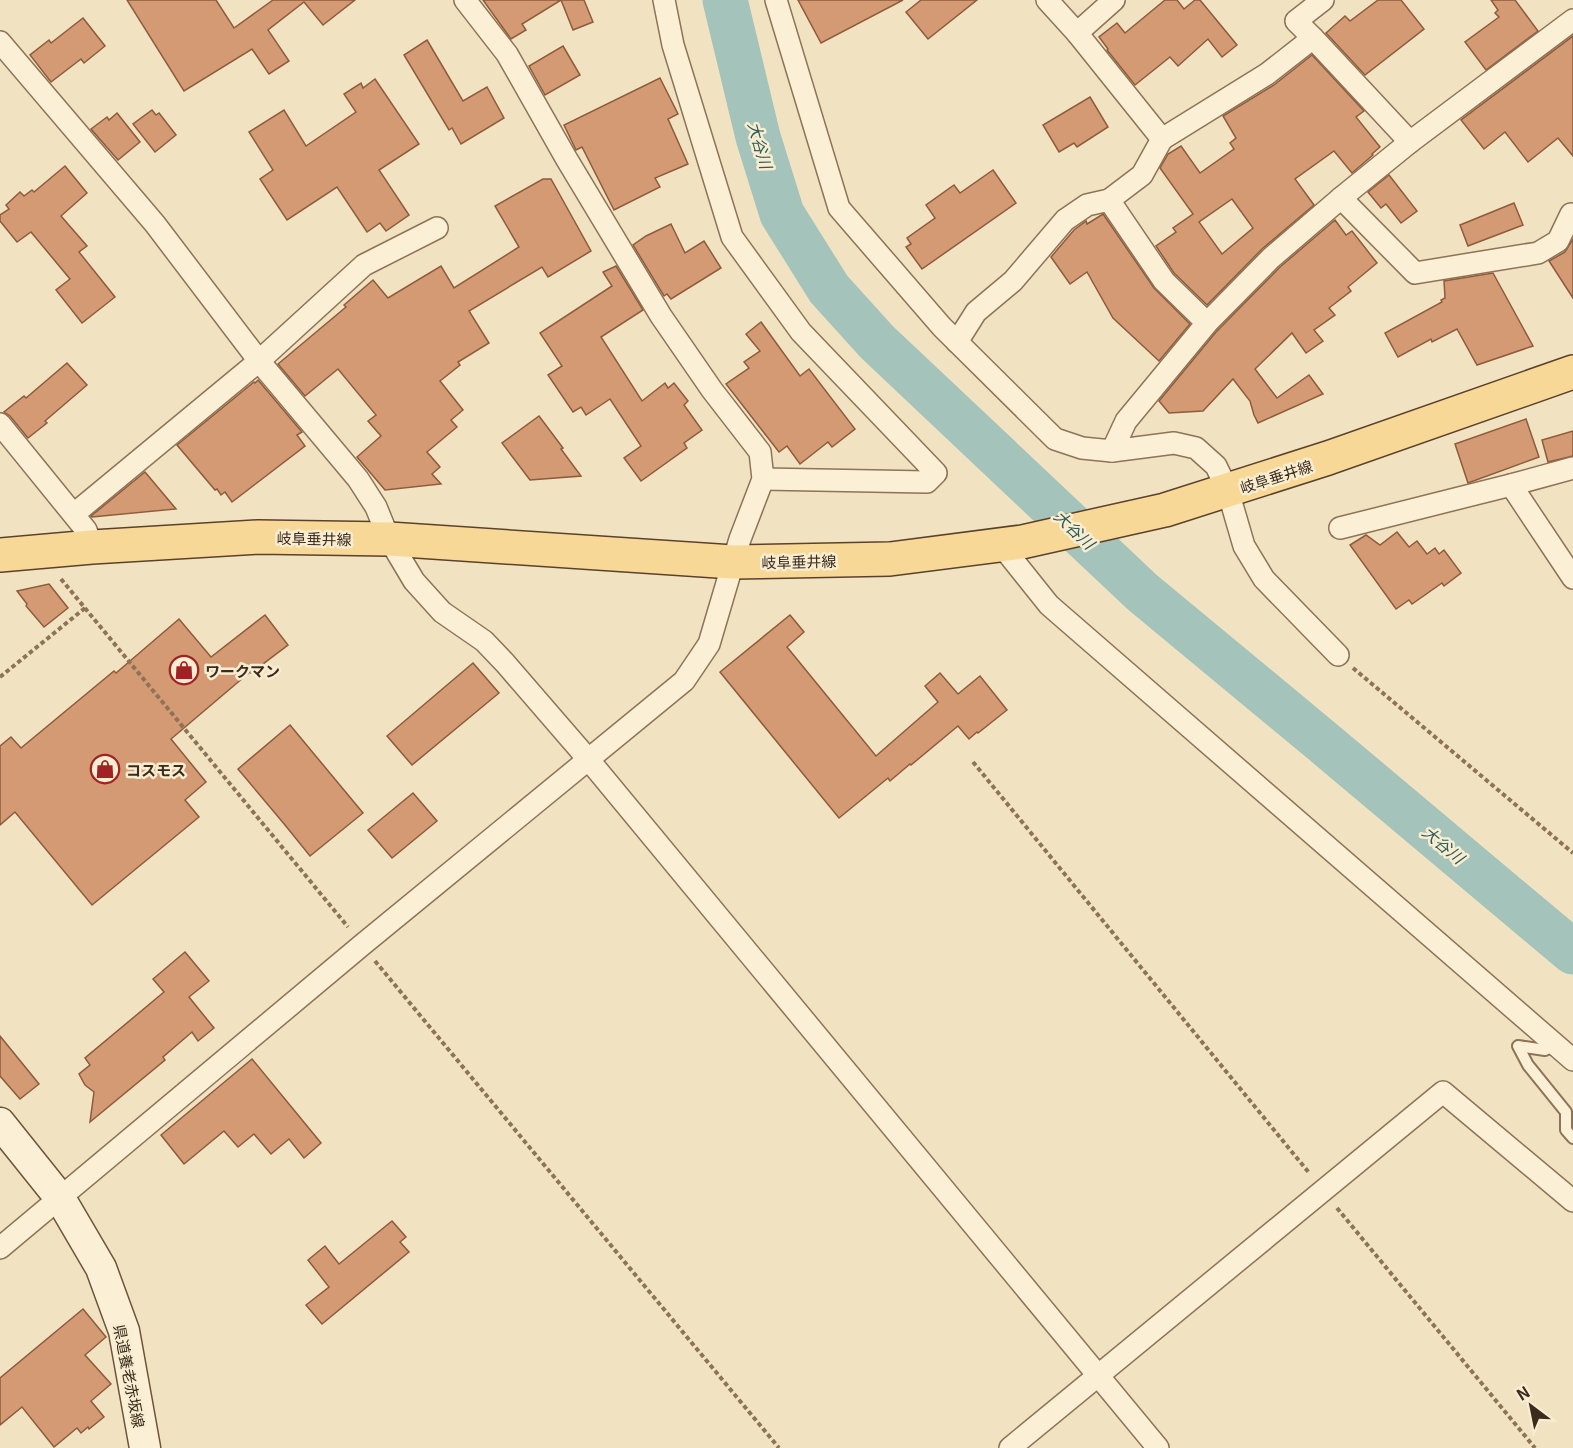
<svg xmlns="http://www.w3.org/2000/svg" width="1573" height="1448" font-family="Georgia,'Noto Sans JP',serif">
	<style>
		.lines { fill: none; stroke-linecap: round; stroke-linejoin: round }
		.river { stroke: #a4c3ba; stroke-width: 45 }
		.building { fill: #d39a74; stroke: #8e5b3b; stroke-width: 1.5; fill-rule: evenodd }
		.lane-casing { stroke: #8d7357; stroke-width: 14 }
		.street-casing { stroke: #8d7357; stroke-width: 24 }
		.secondary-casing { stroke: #6e543a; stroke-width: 33 }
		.primary-casing { stroke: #5a412c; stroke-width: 36 }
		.path { stroke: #8d7357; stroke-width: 4; stroke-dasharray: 4.5 3; stroke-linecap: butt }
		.lane { stroke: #fbf0d5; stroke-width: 10 }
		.street { stroke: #fbf0d5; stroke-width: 21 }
		.secondary { stroke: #fbf0d5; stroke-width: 30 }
		.primary { stroke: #f8d896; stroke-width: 33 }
		.labels { text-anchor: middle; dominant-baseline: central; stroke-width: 5; stroke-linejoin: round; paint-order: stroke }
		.street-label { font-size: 15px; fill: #3b2b1d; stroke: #f8edd1 }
		.poi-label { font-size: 15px; font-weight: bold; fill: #3b2b1d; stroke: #f8edd1; text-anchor: start }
		.water-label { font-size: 16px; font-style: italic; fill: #2b5c58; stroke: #f8edd1 }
	</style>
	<rect width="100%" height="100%" fill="#f1e3c1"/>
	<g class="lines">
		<path class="river" d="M 725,0 L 758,137 L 782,214 L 829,289 L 877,342 L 1142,592 L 1323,742 L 1573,952"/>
	</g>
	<g class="building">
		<path d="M 127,0 L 216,0 L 234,28 L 273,0 L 355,0 L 323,25 L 304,2 L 268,30 L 289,61 L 269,74 L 252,49 L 184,91 Z"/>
		<path d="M 483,0 L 584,0 L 593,22 L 573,30 L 561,0 L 522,24 L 526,30 L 511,39 Z"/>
		<path d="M 798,0 L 903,0 L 821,43 Z"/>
		<path d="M 921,0 L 977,0 L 928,39 L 906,12 Z"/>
		<path d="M 1165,0 L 1177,0 L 1184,9 L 1195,0 L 1200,0 L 1237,45 L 1222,57 L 1208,39 L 1178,66 L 1170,57 L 1135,85 L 1107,50 L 1108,49 L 1099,37 L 1117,23 L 1125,33 Z"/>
		<path d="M 1378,0 L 1401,0 L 1424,29 L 1365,75 L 1326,33 L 1345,16 L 1350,21 Z"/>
		<path d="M 1491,0 L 1515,0 L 1538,31 L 1486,70 L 1465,42 L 1499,17 L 1495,13 L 1498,10 Z"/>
		<path d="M 83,18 L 105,46 L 84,63 L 81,59 L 51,82 L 30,55 L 49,40 L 51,43 Z"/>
		<path d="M 1573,36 L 1573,156 L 1558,138 L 1528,162 L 1505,132 L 1484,149 L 1461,120 Z"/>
		<path d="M 427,40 L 463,101 L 487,87 L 504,118 L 461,144 L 452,128 L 449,130 L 404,55 Z"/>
		<path d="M 563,46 L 580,75 L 545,95 L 529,66 Z"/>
		<path d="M 1312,55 L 1364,111 L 1356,117 L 1380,147 L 1372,154 L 1373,155 L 1352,173 L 1334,151 L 1295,179 L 1314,205 L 1262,249 L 1207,305 L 1174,273 L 1156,246 L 1176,232 L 1173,228 L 1193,214 L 1160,168 L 1168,154 L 1181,146 L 1200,173 L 1234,149 L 1230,143 L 1236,138 L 1223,116 L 1274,85 ZM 1232,199 L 1253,228 L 1222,254 L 1199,222 Z"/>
		<path d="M 660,78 L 678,114 L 668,119 L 688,164 L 655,178 L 660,187 L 614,210 L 582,147 L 576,150 L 564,125 Z"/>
		<path d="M 375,79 L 419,144 L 379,170 L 409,215 L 386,231 L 380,223 L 367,232 L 337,187 L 287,220 L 260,179 L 273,170 L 249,132 L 284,110 L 306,146 L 356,112 L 344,94 L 361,83 L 363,88 Z"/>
		<path d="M 1090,97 L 1108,127 L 1077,147 L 1074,143 L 1059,152 L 1043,125 Z"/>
		<path d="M 152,110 L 156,115 L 159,113 L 176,135 L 155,152 L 133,124 Z"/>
		<path d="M 117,113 L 140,142 L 118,160 L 91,129 L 107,117 L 109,120 Z"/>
		<path d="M 65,166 L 87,193 L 61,216 L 87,246 L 79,252 L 115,297 L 82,323 L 56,290 L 70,279 L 31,232 L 17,242 L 0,221 L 0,215 L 9,209 L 6,205 L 20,192 L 24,196 L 32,190 L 34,192 Z"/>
		<path d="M 993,170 L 1016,203 L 922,269 L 906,247 L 911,244 L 907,238 L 935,218 L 926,205 L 954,185 L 960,193 Z"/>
		<path d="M 1389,175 L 1417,211 L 1401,223 L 1386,204 L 1381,208 L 1368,192 Z"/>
		<path d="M 543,179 L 551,179 L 591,251 L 548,277 L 542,267 L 469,311 L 489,343 L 458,362 L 460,365 L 440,381 L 463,410 L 451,420 L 457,427 L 427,452 L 440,467 L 432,474 L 441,484 L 385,490 L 357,457 L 381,436 L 368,421 L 376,415 L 338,369 L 305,396 L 278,364 L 346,307 L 344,305 L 373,280 L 388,298 L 441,266 L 454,288 L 519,247 L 495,206 Z"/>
		<path d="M 1514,203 L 1523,225 L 1468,246 L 1460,225 Z"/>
		<path d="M 1103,214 L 1154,288 L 1190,324 L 1159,361 L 1113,318 L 1087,272 L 1070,284 L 1051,257 L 1074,230 L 1086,221 L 1087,224 Z"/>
		<path d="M 1335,220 L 1346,235 L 1352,231 L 1377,263 L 1348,287 L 1351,291 L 1329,308 L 1335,315 L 1314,330 L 1323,341 L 1306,353 L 1292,333 L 1255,369 L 1277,398 L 1309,375 L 1323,394 L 1258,423 L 1254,415 L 1250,401 L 1233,379 L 1203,411 L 1169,413 L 1159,401 L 1216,332 L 1280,267 Z"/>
		<path d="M 671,224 L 685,253 L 704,241 L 721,268 L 671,299 L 667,294 L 664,296 L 633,245 L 646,236 Z"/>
		<path d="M 1573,239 L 1573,298 L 1549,261 L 1565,252 Z"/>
		<path d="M 616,266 L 643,310 L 601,337 L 642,401 L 665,383 L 668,388 L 674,383 L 688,401 L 684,405 L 702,430 L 684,443 L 687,448 L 641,481 L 624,458 L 641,446 L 610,399 L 586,415 L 581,407 L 573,412 L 548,375 L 562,366 L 540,333 L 612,286 L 603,272 Z"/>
		<path d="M 1493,273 L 1533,346 L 1477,365 L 1457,329 L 1432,342 L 1431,339 L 1398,357 L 1385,333 L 1442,302 L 1441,300 L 1445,298 L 1444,281 Z"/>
		<path d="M 761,322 L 800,376 L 809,369 L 855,429 L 832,447 L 828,442 L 800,464 L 787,446 L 779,452 L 726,384 L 749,368 L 744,362 L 760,351 L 746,334 Z"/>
		<path d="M 67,363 L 87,385 L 45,421 L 47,423 L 28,438 L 10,416 L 4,412 L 24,396 L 26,398 Z"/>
		<path d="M 258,380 L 302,432 L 297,435 L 305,446 L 232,502 L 225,492 L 221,495 L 217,489 L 215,490 L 177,445 L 254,382 L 255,383 Z"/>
		<path d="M 539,416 L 563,448 L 561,449 L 581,476 L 530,480 L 502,443 Z"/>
		<path d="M 1526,419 L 1539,457 L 1468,483 L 1455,444 Z"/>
		<path d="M 1573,431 L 1573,456 L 1548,462 L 1542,440 Z"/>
		<path d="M 145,472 L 176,509 L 92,517 L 91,516 Z"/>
		<path d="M 1397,532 L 1409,547 L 1417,541 L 1427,554 L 1435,548 L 1439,554 L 1444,550 L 1461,573 L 1444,586 L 1442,583 L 1412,604 L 1409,600 L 1396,609 L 1350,545 L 1366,535 L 1380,545 Z"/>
		<path d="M 49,584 L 68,608 L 44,627 L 26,606 L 27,604 L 17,591 Z"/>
		<path d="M 265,615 L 288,645 L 251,673 L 250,672 L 171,739 L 206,782 L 185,800 L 199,817 L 92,905 L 15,812 L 0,825 L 0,746 L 11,737 L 21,748 L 114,671 L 116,673 L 179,619 L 211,657 Z"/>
		<path d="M 790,615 L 804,632 L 787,647 L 876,756 L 938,702 L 925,686 L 940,673 L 958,694 L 980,676 L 1007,710 L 978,733 L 977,732 L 969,739 L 958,726 L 911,765 L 910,764 L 890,781 L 888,778 L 839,818 L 720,672 Z"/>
		<path d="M 473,663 L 499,693 L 412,765 L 387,736 Z"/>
		<path d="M 290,725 L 363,813 L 310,856 L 285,825 L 238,769 Z"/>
		<path d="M 413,793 L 437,821 L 392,858 L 368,830 Z"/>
		<path d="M 185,952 L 209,981 L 189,997 L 214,1028 L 198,1041 L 192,1032 L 163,1057 L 165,1060 L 90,1122 L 94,1092 L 85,1085 L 79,1074 L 90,1065 L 85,1058 L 164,992 L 153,979 Z"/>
		<path d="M 0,1036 L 39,1084 L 20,1099 L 0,1076 Z"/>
		<path d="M 252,1059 L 321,1143 L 304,1158 L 289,1139 L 271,1154 L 254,1134 L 238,1147 L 224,1131 L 184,1164 L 161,1135 Z"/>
		<path d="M 392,1221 L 406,1237 L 400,1242 L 409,1252 L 322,1324 L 306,1305 L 329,1287 L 308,1260 L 325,1246 L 339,1264 Z"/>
		<path d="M 83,1309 L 106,1337 L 85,1355 L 111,1384 L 91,1401 L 104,1417 L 89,1429 L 88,1427 L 81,1433 L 77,1428 L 54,1447 L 22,1407 L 0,1425 L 0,1378 Z"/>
	</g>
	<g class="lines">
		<g class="lane-casing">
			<path id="lane" d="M 1555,1045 L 1545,1050 L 1518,1046 L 1528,1065 L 1566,1112 L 1566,1130 L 1573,1138"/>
		</g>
		<g class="street-casing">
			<g id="street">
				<path d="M 664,0 L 673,45 L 732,237 L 801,332 L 936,473 L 927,482 L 763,479"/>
				<path d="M 776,0 L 839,208 L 942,327 L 1055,439 L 1082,448 L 1112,451"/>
				<path d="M 1077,33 L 1114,0"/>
				<path d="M 1313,38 L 1410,142"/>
				<path d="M 0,42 L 155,224 L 259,361 L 358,479 L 376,507 L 389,539 L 414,581 L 442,612 L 484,641 L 505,663 L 588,759 L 1158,1448"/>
				<path d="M 1162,139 L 1267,74 L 1313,38 L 1296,21 L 1323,0"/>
				<path d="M 1341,198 L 1415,273 L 1538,253 L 1558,241 L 1571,214"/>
				<path d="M 1109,200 L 1164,281 L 1207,323"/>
				<path d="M 957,342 L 976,312 L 1013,281 L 1065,220 L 1087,205 L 1109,200 L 1142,175 L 1162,139 L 1077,33 L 1047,0"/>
				<path d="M 0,424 L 86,530 L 92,547"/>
				<path d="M 1511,485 L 1573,578"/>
				<path d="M 74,514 L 259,361 L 364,265 L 437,228"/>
				<path d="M 1340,528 L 1511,485 L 1573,468"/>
				<path d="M 1001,545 L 1049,605 L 1573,1060"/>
				<path d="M 1338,655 L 1264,579 L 1244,546 L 1228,491 L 1216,466 L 1196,448 L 1174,443 L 1112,451 L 1126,421 L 1207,323 L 1271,258 L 1341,198 L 1410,142 L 1573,20"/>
				<path d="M 0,1248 L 362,945 L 684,681 L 709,644 L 740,539 L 763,479 L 760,452 L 712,390 L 661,316 L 566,158 L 507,54 L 465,0"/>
				<path d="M 1010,1448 L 1443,1092 L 1573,1201"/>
			</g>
		</g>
		<g class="secondary-casing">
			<path id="secondary" d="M 0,1123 L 60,1198 L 101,1268 L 124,1331 L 145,1448"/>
		</g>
		<g class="primary-casing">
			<path id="primary" d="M 0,555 L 92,547 L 258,537 L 389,539 L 733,562 L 890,559 L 1022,542 L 1165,510 L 1328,458 L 1573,372"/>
		</g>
		<g class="path">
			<path d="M 61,579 L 348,927"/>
			<path d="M 1353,668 L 1573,853"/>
			<path d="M 0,677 L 85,608"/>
			<path d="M 973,762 L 1310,1174"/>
			<path d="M 375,961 L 779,1448"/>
			<path d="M 1337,1208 L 1535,1448"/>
		</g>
		<use href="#lane" class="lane"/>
		<use href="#street" class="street"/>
		<use href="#secondary" class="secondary"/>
		<use href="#primary" class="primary"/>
	</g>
	<defs>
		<g id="shop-ring" transform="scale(1.5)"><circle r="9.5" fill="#f8edd1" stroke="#a02224" stroke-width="1.5"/><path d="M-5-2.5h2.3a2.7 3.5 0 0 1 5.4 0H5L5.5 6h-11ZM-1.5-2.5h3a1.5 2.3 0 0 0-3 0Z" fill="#a02224"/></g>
	</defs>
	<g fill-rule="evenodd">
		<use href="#shop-ring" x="184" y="670"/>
		<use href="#shop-ring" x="105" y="769"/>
	</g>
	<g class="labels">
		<g class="street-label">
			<text transform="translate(1276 476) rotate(-18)">岐阜垂井線</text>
			<text transform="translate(314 538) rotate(1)">岐阜垂井線</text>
			<text transform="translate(799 561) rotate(-1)">岐阜垂井線</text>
			<text transform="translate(130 1376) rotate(79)">県道養老赤坂線</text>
		</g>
		<g class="poi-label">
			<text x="205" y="670">ワークマン</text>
			<text x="126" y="769">コスモス</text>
		</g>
		<g class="water-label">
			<text transform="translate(761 145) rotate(74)">大谷川</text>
			<text transform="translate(1075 529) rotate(43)">大谷川</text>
			<text transform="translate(1444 844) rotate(40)">大谷川</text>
		</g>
	</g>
	<g transform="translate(1531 1406) rotate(328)" stroke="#f8edd1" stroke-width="4.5" paint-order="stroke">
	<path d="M0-4.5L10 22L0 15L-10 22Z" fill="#3b2b1d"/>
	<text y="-9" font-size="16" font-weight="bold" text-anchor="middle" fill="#3b2b1d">N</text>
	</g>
</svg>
